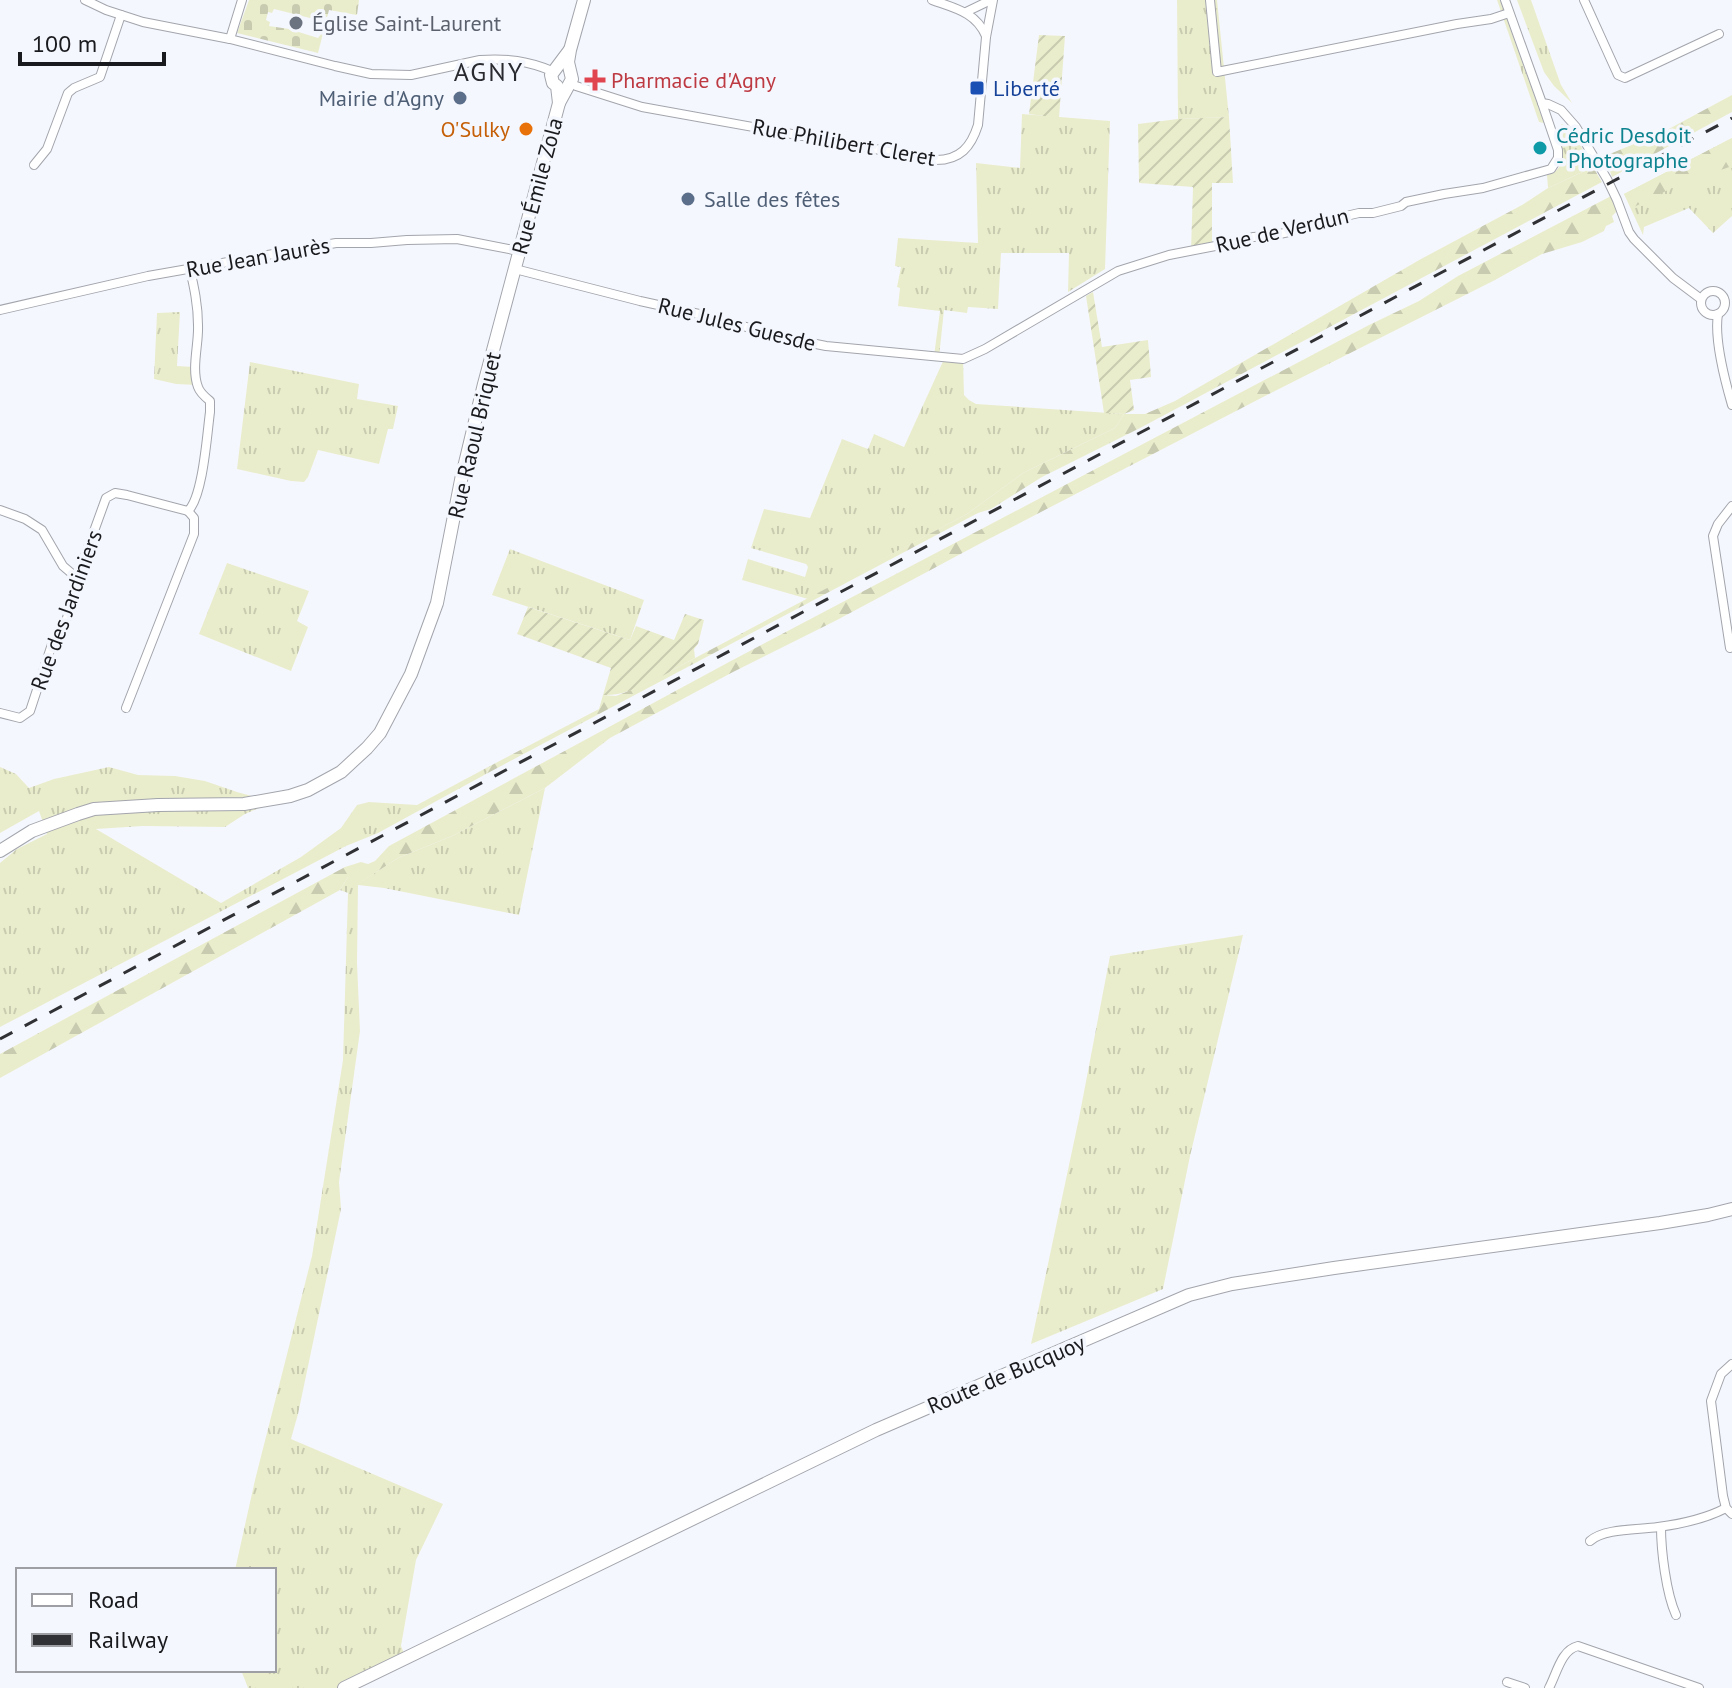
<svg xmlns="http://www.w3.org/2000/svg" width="1732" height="1688" font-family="'PT Sans',sans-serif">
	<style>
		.grass { fill: url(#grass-tufts) }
		.forest { fill: url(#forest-firs) }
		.cemetery { fill: url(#cemetery-stones); fill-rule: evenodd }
		.garden { fill: url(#garden-furrows) }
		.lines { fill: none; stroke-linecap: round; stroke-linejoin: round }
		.street-casing { stroke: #a3a5ad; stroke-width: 10 }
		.secondary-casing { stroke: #a3a5ad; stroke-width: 14 }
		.street { stroke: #fff; stroke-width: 8 }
		.secondary { stroke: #fff; stroke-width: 12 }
		.rail { stroke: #303134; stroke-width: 3; stroke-dasharray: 14 14; stroke-linecap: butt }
		.worship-dot { fill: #6b7280; stroke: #f5f7fe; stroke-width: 3 }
		.health-dot { fill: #e0444e; stroke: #f5f7fe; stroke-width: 3 }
		.transit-dot { fill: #1a4fb4; stroke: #f5f7fe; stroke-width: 3 }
		.service-dot { fill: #5c6f8a; stroke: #f5f7fe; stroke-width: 3 }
		.food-dot { fill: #e8710a; stroke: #f5f7fe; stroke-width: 3 }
		.culture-dot { fill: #0f9aa8; stroke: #f5f7fe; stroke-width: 3 }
		.labels { text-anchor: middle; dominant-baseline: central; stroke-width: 7; stroke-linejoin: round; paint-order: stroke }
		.worship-label { font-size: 22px; fill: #5b616d; stroke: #f5f7fe; text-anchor: start }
		.health-label { font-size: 22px; fill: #be3a42; stroke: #f5f7fe; text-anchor: start }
		.transit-label { font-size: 22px; fill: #164399; stroke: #f5f7fe; text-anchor: start }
		.service-label { font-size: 22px; fill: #4e5e75; stroke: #f5f7fe; text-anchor: end }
		.food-label { font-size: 22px; fill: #c56008; stroke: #f5f7fe; text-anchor: end }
		.culture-label { font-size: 22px; fill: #0d838f; stroke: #f5f7fe; text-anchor: start }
		.street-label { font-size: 22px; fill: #191a1d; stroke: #f5f7fe }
		.quarter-label { font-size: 26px; letter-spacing: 2px; fill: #282a30; stroke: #f5f7fe }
	</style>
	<defs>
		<pattern id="grass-tufts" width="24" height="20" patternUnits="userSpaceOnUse" patternTransform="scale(2)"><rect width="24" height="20" fill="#eaedcc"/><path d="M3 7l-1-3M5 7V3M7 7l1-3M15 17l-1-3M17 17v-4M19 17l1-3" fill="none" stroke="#c8cbaf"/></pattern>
		<pattern id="forest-firs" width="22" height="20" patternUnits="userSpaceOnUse" patternTransform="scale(2)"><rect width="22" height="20" fill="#eaedcc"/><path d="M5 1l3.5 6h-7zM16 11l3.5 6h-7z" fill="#c8cbaf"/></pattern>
		<pattern id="cemetery-stones" width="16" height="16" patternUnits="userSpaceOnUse" patternTransform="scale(2)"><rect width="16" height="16" fill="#eaedcc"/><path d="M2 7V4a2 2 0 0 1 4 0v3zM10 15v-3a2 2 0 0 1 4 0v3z" fill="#c8cbaf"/></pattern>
		<pattern id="garden-furrows" width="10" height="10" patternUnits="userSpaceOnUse" patternTransform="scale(2)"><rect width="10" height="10" fill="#eaedcc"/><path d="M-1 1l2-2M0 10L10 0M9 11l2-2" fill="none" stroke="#c8cbaf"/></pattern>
	</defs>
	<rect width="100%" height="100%" fill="#f5f7fe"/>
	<g class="grass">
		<path d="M 1177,0 L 1217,0 L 1229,117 L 1178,119 Z"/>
		<path d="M 1497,0 L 1500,0 L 1544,123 L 1539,122 Z"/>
		<path d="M 1517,0 L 1531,0 L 1561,85 L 1572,103 L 1554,86 L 1544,72 Z"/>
		<path d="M 1022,114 L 1110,121 L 1105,269 L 1068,292 L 1069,253 L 1001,253 L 998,309 L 968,307 L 967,313 L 944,310 L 939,357 L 934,356 L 940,311 L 898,306 L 900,288 L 897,287 L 901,267 L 895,266 L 898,238 L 978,243 L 976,163 L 1020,168 Z"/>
		<path d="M 1562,124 L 1571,129 L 1593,167 L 1548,188 L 1547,175 C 1569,170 1562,145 1555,130 Z"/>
		<path d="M 1732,138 L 1732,216 L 1713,233 L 1689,208 L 1644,227 L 1643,235 L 1624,194 Z"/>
		<path d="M 180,312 L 177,366 L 195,367 L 197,385 L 176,384 L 154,379 L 157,313 Z"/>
		<path d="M 945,357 L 963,359 L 964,395 L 969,400 L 976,404 L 1124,414 L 1115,428 L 1023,473 L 967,514 L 808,599 L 742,580 L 748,559 L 805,577 L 808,567 L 806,564 L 751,548 L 764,509 L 810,518 L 842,439 L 868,449 L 874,434 L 904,447 Z"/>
		<path d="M 250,362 L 359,384 L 357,399 L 398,406 L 393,429 L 388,429 L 379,464 L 318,450 L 308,477 L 304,482 L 291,481 L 237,469 Z"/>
		<path d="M 510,549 L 644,600 L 630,640 L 492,595 Z"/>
		<path d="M 227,563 L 309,591 L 297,621 L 308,627 L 291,671 L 199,634 Z"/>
		<path d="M 490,766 L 486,774 L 378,833 L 346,846 L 0,1027 L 0,863 L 17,849 L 47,834 L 39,811 L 0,833 L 0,767 L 16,774 L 29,788 L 54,779 L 109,767 L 138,775 L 175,776 L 205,781 L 237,792 L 273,802 L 245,814 L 225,827 L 143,826 L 96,829 L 221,903 L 301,857 L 341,828 L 357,805 L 369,802 L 417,805 Z"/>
		<path d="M 545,788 L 519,915 L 384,888 L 358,885 L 357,963 L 360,1031 L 339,1182 L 341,1209 L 298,1414 L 291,1439 L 443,1504 L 416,1560 L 401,1646 L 406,1658 L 344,1688 L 248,1688 L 241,1670 L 274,1670 L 274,1570 L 235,1570 L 255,1480 L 312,1256 L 343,1060 L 348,893 L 340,890 L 348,877 L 360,877 L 359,883 L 398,858 L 452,836 Z"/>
		<path d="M 1243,935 L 1190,1156 L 1163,1289 L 1031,1344 L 1079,1118 L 1110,956 Z"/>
	</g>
	<g class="forest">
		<path d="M 1732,95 L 1732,112 L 1612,177 L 1605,156 L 1665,131 Z"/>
		<path d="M 1732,138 L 1732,166 L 1676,186 L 1632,208 L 1624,194 Z"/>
		<path d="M 1593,167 L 1602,182 L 1140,428 L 1042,477 L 991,509 L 978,513 L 486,774 L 490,766 L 599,709 L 603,695 L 616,696 L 646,684 L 967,514 L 1023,473 L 1115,428 L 1124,414 L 1145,414 L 1175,401 L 1421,259 L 1522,205 L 1548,188 Z"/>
		<path d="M 1611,196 L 1617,211 L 1612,216 L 1614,222 L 1606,226 L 1604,231 L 1582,242 L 1542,254 L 1495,280 L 1267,395 L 983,542 L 837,620 L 733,672 L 610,738 L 545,788 L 452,836 L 398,858 L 358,884 L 359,877 L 348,877 L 340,890 L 0,1078 L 0,1054 L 345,867 L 361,862 L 368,864 L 375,861 L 389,846 L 729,662 L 1369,325 L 1419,301 L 1458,276 Z"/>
	</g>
	<path class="cemetery" d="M 249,0 L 359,0 L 357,15 L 329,10 L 318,53 L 237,33 ZM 274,9 L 322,21 L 322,33 L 318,38 L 289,29 L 269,26 L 270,22 L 266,20 L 268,12 L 272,13 Z"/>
	<g class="garden">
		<path d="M 1039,35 L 1065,36 L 1059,118 L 1029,114 Z"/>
		<path d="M 1229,117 L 1233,183 L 1212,183 L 1212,246 L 1191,251 L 1193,187 L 1139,183 L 1138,124 L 1178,119 Z"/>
		<path d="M 1093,292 L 1102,347 L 1148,340 L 1151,377 L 1130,380 L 1134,410 L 1124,414 L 1104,413 L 1086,296 Z"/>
		<path d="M 528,607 L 630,640 L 636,626 L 674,640 L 685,614 L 704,620 L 698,644 L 694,649 L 695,658 C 669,671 633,697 603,695 L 611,668 L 517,634 Z"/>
	</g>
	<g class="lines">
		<g class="street-casing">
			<g id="street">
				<path d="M 85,0 L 106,10 L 143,22 L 230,39 L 335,66 L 371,74 L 411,75 L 480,60 C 507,58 528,61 552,71"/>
				<path d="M 932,0 C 954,8 976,12 986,36"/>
				<path d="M 1210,0 L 1217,72 L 1457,24 L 1491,19 L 1509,13"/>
				<path d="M 1505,0 L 1542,103 L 1548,104 L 1561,110 L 1576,127 L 1607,179 L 1617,200 L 1629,232 L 1634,239 L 1673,278 L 1701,299"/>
				<path d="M 1584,0 L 1618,75 L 1625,78 L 1719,34"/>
				<path d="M 966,12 L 991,0"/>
				<path d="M 230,39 L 242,0"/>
				<path d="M 571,82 L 576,86 L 642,107 L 936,160 C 960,160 971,147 978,125 L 986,37 L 993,0"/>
				<path d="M 34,165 L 47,149 L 68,93 L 74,88 L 100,77 L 121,15"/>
				<path d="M 515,269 L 640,301 L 699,314 L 786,338 L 826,346 L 963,359 L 985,349 L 1118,271 L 1169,255 L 1236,242 L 1253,237 L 1270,236 L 1289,232 L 1307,225 L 1359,213 L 1373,213 L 1401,206 L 1406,202 L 1444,194 L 1483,188 L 1551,169 L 1558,158 L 1558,150 L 1542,103"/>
				<circle cx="1713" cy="303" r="12"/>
				<path d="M 0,310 L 148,276 L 336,243 L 371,243 L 407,240 L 457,239 L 519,251"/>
				<path d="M 1718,314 C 1714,338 1725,381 1732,405"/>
				<path d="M 0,510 L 25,519 L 42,530 L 63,566 L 77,578"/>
				<path d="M 188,511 C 203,497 207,434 210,412 L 210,401 C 205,397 200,393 198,387 C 191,368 199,344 198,325 C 198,305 194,287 190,269"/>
				<path d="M 1730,648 L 1713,536 L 1718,524 L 1732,506"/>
				<path d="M 126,708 L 194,534 L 194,518 L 188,511"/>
				<path d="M 0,713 L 20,718 L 30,711 L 53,641 L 67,618 L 77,578 L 106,498 L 115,493 L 127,495 L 188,511"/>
				<path d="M 1732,1364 L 1721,1374 L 1711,1401 L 1723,1496 L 1726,1508 L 1732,1514"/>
				<path d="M 1661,1527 C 1661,1550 1666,1593 1676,1615"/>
				<path d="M 1590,1541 C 1604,1528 1639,1530 1658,1527 C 1681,1524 1705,1519 1726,1508"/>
				<path d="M 1507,1682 L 1525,1688"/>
				<path d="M 1549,1688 C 1557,1673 1561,1650 1578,1646 L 1699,1688"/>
			</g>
		</g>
		<g class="secondary-casing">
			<g id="secondary">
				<path d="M 559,103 L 557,86 L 553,83 L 551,75 L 569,51"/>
				<path d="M 0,851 L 32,831 L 78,814 L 94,809 L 158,805 L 244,804 L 290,796 L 308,790 L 341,772 L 367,748 L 380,733 L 411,674 L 437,603 L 461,480 L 484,384 L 559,103 L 572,79 L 568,62 L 570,50 L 584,0"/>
				<path d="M 344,1688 L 876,1430 L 1189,1295 L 1232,1284 L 1334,1268 L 1660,1223 L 1708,1215 L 1732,1209"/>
			</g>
		</g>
		<use href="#street" class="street"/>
		<use href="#secondary" class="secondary"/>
		<path class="rail" d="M 0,1039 L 1732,118"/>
	</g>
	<circle class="worship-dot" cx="296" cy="23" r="8"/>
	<path class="health-dot" d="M591 68h8v8h8v8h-8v8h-8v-8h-8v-8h8z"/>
	<rect class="transit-dot" x="969" y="80" width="16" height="16" rx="4"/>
	<g class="service-dot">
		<circle cx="460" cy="98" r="8"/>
		<circle cx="688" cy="199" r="8"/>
	</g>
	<circle class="food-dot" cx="526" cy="129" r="8"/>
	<circle class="culture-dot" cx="1540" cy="148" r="8"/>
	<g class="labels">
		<g class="worship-label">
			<text x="312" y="23">Église Saint-Laurent</text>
		</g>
		<g class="health-label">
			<text x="611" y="80">Pharmacie d'Agny</text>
		</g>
		<g class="transit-label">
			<text x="993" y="88">Liberté</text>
		</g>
		<g class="service-label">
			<text x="444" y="98">Mairie d'Agny</text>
			<text x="704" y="199" text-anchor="start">Salle des fêtes</text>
		</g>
		<g class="food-label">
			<text x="510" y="129">O'Sulky</text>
		</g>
		<g class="culture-label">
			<text x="1556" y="135">Cédric Desdoit<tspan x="1556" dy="25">- Photographe</tspan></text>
		</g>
		<g class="street-label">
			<text transform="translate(844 142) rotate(10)">Rue Philibert Cleret</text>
			<text transform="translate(537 186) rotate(-75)">Rue Émile Zola</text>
			<text transform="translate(1282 230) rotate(-13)">Rue de Verdun</text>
			<text transform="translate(258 257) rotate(-10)">Rue Jean Jaurès</text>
			<text transform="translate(737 324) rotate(14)">Rue Jules Guesde</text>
			<text transform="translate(474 435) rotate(-77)">Rue Raoul Briquet</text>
			<text transform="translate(66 610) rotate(-70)">Rue des Jardiniers</text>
			<text transform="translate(1006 1374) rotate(-23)">Route de Bucquoy</text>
		</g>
		<g class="quarter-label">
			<text x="489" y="71">AGNY</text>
		</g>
	</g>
	<rect x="16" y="1568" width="260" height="104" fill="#f5f7fe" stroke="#9d9fa4" stroke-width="2"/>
	<rect x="32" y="1594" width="40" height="12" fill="#ffffff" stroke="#9d9fa4" stroke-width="2"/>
	<text x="88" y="1608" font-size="24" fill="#191a1d">Road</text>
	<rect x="32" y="1634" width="40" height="12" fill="#303134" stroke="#9d9fa4" stroke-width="2"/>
	<text x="88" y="1648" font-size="24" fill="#191a1d">Railway</text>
	<path d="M20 52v12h144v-12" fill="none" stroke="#191a1d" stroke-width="4"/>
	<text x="32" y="52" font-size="24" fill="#191a1d" stroke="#f5f7fe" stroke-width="6" paint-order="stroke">100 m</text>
</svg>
